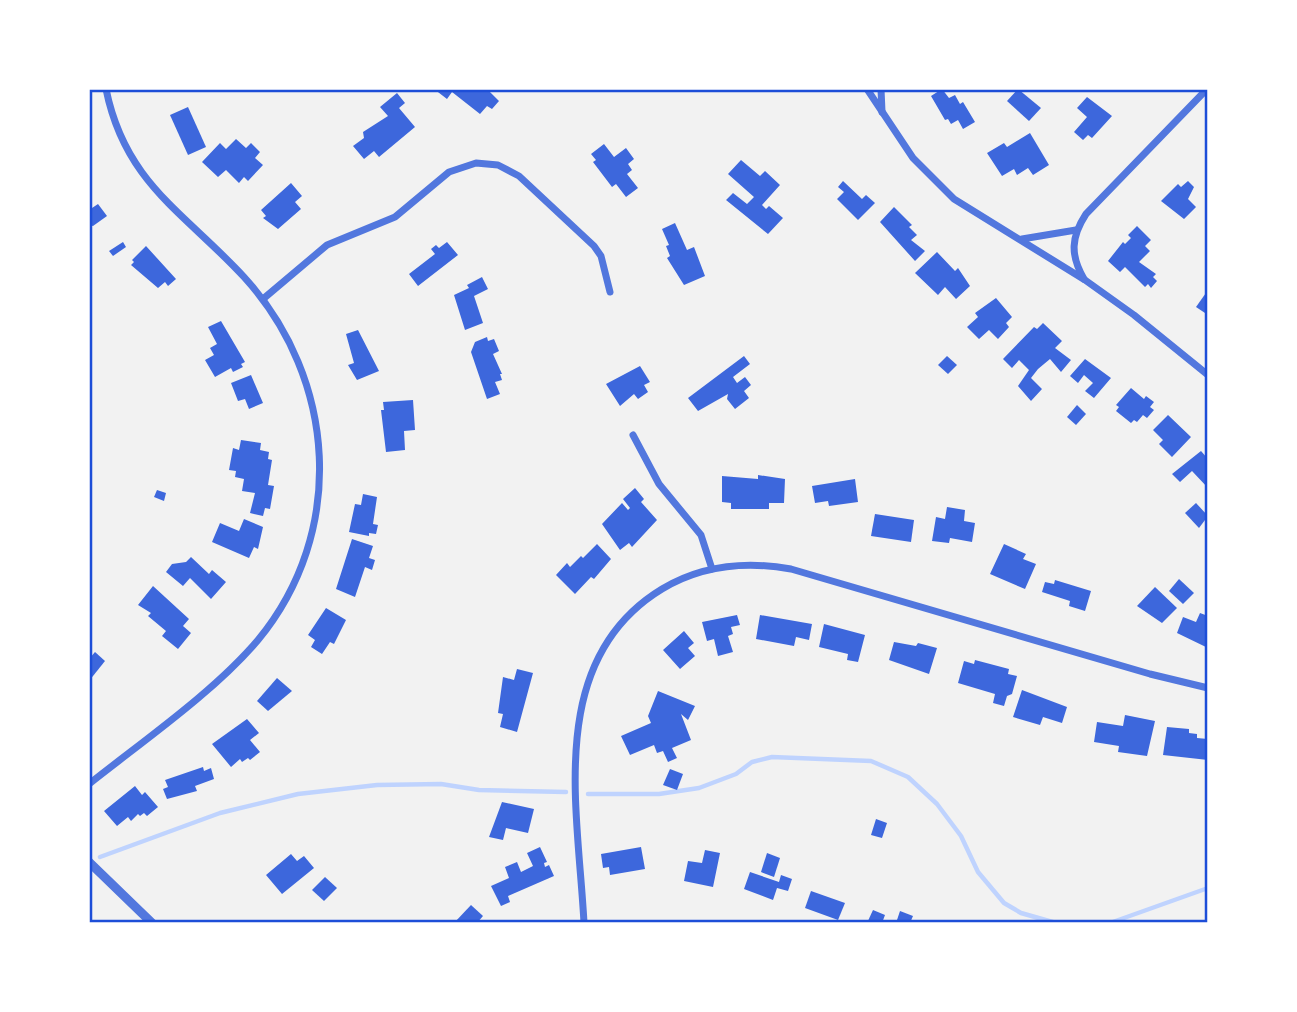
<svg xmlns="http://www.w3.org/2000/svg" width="1297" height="1012" font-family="Jost,sans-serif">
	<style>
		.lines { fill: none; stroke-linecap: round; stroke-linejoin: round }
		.stream { stroke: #bfd3fe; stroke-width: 4.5 }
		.building { fill: #3d67dc }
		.minor { stroke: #5277de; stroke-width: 7 }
		.tertiary { stroke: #5277de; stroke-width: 9 }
		.neatline { fill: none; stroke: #1d4ed8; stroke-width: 2.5 }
	</style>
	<rect width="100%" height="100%" fill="#f2f2f2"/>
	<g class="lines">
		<g class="stream">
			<path d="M 588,794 L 659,794 L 699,788 L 736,774 L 752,762 L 772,757 L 871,761 L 908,777 L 937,804 L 961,836 L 978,872 L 1004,903 L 1021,913 L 1056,923"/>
			<path d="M 100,857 L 220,813 L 298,794 L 377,785 L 441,784 L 479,790 L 566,792"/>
			<path d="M 1110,923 L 1208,888"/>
		</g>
	</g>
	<g class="building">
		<path d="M 434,89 L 487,89 L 499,101 L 492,109 L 487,106 L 480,114 L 452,92 L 447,99 Z"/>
		<path d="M 942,89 L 949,98 L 955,95 L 960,104 L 963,102 L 975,122 L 963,129 L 958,120 L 951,124 L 948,119 L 945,120 L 931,96 Z"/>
		<path d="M 1018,89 L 1041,108 L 1029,121 L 1007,101 Z"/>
		<path d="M 397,93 L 405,103 L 399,108 L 415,127 L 379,157 L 374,151 L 364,159 L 353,146 L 364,138 L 363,132 L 388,116 L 380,107 Z"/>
		<path d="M 1087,97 L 1112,116 L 1092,138 L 1088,135 L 1083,140 L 1074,132 L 1087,117 L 1077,108 Z"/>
		<path d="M 188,107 L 206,147 L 188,155 L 170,115 Z"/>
		<path d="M 1030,133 L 1049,165 L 1033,175 L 1028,168 L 1017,175 L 1014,169 L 1002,176 L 987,153 L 1004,143 L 1007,147 Z"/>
		<path d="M 236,139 L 246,148 L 251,143 L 260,152 L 255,158 L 263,165 L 248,181 L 244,177 L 239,183 L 226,170 L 218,177 L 202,162 L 220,143 L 226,149 Z"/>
		<path d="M 604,144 L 614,157 L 626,148 L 634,159 L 628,164 L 632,170 L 627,174 L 638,188 L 626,197 L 616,184 L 612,187 L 593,162 L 596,160 L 591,154 Z"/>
		<path d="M 741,160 L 760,176 L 765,171 L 780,185 L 762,205 L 766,209 L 769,206 L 783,218 L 768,234 L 726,200 L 733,193 L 747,204 L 754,197 L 728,174 Z"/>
		<path d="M 843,181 L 862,199 L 866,195 L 875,203 L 858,220 L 837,199 L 844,192 L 838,187 Z"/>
		<path d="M 1188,181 L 1194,187 L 1188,199 L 1196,207 L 1184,219 L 1161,201 L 1178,184 L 1181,187 Z"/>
		<path d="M 291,183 L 302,196 L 295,202 L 301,209 L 278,229 L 263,218 L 266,216 L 261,210 Z"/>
		<path d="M 98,204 L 107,216 L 93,226 L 89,225 L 89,210 Z"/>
		<path d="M 894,207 L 912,225 L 909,227 L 917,235 L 911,240 L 925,251 L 915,261 L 880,222 Z"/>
		<path d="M 675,223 L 687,250 L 694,247 L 705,276 L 684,285 L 667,258 L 670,256 L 666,246 L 669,245 L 662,229 Z"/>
		<path d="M 1137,226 L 1151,240 L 1145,246 L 1150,251 L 1139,262 L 1156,274 L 1153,277 L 1157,281 L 1151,288 L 1148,284 L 1145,287 L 1125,267 L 1120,272 L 1108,261 L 1123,242 L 1125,244 L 1131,238 L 1128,235 Z"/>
		<path d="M 123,242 L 126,247 L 113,256 L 109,251 Z"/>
		<path d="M 447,242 L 458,255 L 418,286 L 409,274 L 435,254 L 431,249 L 436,245 L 439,248 Z"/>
		<path d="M 146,246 L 176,279 L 168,286 L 165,282 L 158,288 L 131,265 L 134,262 L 132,260 Z"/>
		<path d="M 937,252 L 955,271 L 958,268 L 970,286 L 956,299 L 945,287 L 938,295 L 915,273 Z"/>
		<path d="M 482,277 L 488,289 L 474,296 L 483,323 L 465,330 L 454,295 L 469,288 L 467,285 Z"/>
		<path d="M 1208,290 L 1208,315 L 1196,307 Z"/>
		<path d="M 996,298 L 1012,317 L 1006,323 L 1009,327 L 998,339 L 989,330 L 979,339 L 967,327 L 978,317 L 975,313 Z"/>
		<path d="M 221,321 L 245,362 L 241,364 L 243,367 L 233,372 L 231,368 L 215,377 L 205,360 L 214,355 L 210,348 L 217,344 L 208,327 Z"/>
		<path d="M 1043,323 L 1062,341 L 1055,348 L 1071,360 L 1061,372 L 1050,359 L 1038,369 L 1031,378 L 1042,389 L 1031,401 L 1018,386 L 1029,370 L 1019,360 L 1012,368 L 1003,359 L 1034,327 L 1037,329 Z"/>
		<path d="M 358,330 L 379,371 L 357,380 L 348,365 L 354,363 L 346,334 Z"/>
		<path d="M 487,337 L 488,341 L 494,339 L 499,351 L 493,354 L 502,374 L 500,374 L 502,380 L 495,382 L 500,394 L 487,399 L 471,352 L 475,342 Z"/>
		<path d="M 744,356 L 750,364 L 733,377 L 737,383 L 745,377 L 751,385 L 744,391 L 749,398 L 735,409 L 727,399 L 728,394 L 698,411 L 688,398 Z"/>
		<path d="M 947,356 L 957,365 L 948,374 L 938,365 Z"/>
		<path d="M 1085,359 L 1111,378 L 1094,398 L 1085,391 L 1093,383 L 1084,375 L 1078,383 L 1070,376 Z"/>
		<path d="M 640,366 L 650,382 L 644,385 L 648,392 L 638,399 L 634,394 L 620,406 L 606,384 Z"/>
		<path d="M 251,375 L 263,403 L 249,409 L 245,399 L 238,401 L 231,383 Z"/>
		<path d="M 1131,388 L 1144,399 L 1146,396 L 1154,402 L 1150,407 L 1154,410 L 1147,418 L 1143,415 L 1137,422 L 1134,420 L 1131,423 L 1116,411 L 1119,407 L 1116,405 Z"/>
		<path d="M 413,400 L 415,430 L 404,431 L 405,450 L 386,452 L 381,410 L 384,410 L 383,402 Z"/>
		<path d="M 1077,405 L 1086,414 L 1076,425 L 1067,417 Z"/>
		<path d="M 1168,415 L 1191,437 L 1172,457 L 1159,444 L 1163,440 L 1153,430 Z"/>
		<path d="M 241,440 L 261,443 L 260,450 L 269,452 L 268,459 L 272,460 L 268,485 L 274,486 L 270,509 L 265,508 L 263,516 L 250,513 L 255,493 L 242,491 L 244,479 L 235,477 L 236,471 L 229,470 L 233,448 L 239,450 Z"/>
		<path d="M 1201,451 L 1208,459 L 1208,488 L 1192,471 L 1180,482 L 1172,474 Z"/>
		<path d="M 758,475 L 785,479 L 784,503 L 769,503 L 769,509 L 731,509 L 731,503 L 722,502 L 722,476 L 758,479 Z"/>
		<path d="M 855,479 L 858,502 L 829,506 L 828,501 L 815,503 L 812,486 Z"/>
		<path d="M 635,488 L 644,499 L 641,502 L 657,520 L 632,547 L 629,543 L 620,550 L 602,524 L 622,503 L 628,510 L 630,508 L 623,499 Z"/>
		<path d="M 157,490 L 166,493 L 164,501 L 154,497 Z"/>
		<path d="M 363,494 L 377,497 L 373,524 L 378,525 L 376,534 L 369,533 L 369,536 L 349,532 L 355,504 L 361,505 Z"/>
		<path d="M 1196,503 L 1208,516 L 1199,528 L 1185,513 Z"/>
		<path d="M 947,507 L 965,510 L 964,521 L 975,523 L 972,542 L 950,538 L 949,543 L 932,541 L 936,517 L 945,519 Z"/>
		<path d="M 875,514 L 914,520 L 911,542 L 871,536 Z"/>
		<path d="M 244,519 L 263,527 L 258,549 L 254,547 L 249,558 L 212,542 L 220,523 L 239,531 Z"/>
		<path d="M 352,539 L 373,546 L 369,558 L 375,560 L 372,570 L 365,567 L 355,597 L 336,589 Z"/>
		<path d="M 597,544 L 611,559 L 594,579 L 591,577 L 575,594 L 556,575 L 567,563 L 570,567 L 581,556 L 583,558 Z"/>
		<path d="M 1004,544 L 1026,554 L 1023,559 L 1036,564 L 1025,589 L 990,574 Z"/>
		<path d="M 191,557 L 209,574 L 212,570 L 226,582 L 211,599 L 190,578 L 183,586 L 166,572 L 172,564 L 186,562 Z"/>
		<path d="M 1179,579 L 1194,593 L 1183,604 L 1169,591 Z"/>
		<path d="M 1055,580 L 1091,591 L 1085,611 L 1069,606 L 1070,601 L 1042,592 L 1045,582 L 1054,584 Z"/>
		<path d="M 153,586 L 189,619 L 183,626 L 191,633 L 178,649 L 162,636 L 166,631 L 148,616 L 151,613 L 138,605 Z"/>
		<path d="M 1155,587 L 1177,608 L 1162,623 L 1137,606 Z"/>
		<path d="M 326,608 L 346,620 L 334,644 L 330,642 L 322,654 L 311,647 L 315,640 L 308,635 Z"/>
		<path d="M 1200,613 L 1208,616 L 1208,648 L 1177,633 L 1183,617 L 1196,622 Z"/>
		<path d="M 737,615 L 740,625 L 731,627 L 733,634 L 728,636 L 733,652 L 718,656 L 714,639 L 707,641 L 702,622 Z"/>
		<path d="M 760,615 L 812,624 L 809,640 L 796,637 L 794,646 L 756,639 Z"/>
		<path d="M 824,624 L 865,635 L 858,662 L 847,660 L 848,654 L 819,647 Z"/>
		<path d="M 684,631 L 694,643 L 688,648 L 695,656 L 680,669 L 663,650 Z"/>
		<path d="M 894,642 L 916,646 L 918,643 L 937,648 L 929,674 L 889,660 Z"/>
		<path d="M 95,652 L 105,661 L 89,681 L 89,659 Z"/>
		<path d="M 975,660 L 1009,669 L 1008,674 L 1017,676 L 1012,694 L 1007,696 L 1004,706 L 993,703 L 995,694 L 958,683 L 964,661 L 974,664 Z"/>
		<path d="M 517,669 L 533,673 L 517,732 L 500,727 L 503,714 L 498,713 L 503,677 L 514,680 Z"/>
		<path d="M 277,678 L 292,691 L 268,711 L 257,701 Z"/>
		<path d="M 1022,690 L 1067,707 L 1062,723 L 1043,717 L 1040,725 L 1013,717 Z"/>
		<path d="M 658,691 L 695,706 L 688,720 L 681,714 L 691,740 L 672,748 L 677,758 L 668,762 L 663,751 L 657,753 L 654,745 L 630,755 L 621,736 L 651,723 L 648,716 Z"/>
		<path d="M 1125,715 L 1155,721 L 1147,756 L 1118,752 L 1119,746 L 1094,742 L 1097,722 L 1123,726 Z"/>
		<path d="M 247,719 L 259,733 L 250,740 L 260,752 L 250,760 L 248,758 L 242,762 L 240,759 L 231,767 L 212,744 Z"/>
		<path d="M 1167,727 L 1189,729 L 1189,733 L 1197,734 L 1197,738 L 1208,739 L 1208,760 L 1163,755 Z"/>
		<path d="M 203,767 L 204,771 L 211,768 L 214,779 L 195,786 L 197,791 L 167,799 L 163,789 L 168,787 L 165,780 Z"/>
		<path d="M 670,769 L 683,774 L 677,790 L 663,785 Z"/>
		<path d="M 135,786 L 142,795 L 145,792 L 158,807 L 147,816 L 144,813 L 140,816 L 138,814 L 131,821 L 128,817 L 117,826 L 104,811 Z"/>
		<path d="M 502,802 L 534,809 L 528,833 L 506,828 L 503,840 L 489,837 Z"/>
		<path d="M 876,819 L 887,823 L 882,838 L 871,835 Z"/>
		<path d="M 540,847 L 547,862 L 544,863 L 545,867 L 549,865 L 554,876 L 508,896 L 510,902 L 501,906 L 491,886 L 509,878 L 505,867 L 517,862 L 521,872 L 533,866 L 527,853 Z"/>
		<path d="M 641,847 L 645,869 L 610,875 L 609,867 L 603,868 L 601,854 Z"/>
		<path d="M 705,850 L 720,853 L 713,887 L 684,881 L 688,861 L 702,863 Z"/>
		<path d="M 767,853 L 780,858 L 774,877 L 761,872 Z"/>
		<path d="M 291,854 L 297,861 L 304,856 L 314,868 L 282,894 L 266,875 Z"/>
		<path d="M 750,872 L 779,882 L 781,875 L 792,879 L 788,891 L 777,888 L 773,900 L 744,889 Z"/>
		<path d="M 325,877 L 337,888 L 324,901 L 312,890 Z"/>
		<path d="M 811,891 L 845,903 L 838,920 L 805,908 Z"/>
		<path d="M 471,905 L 483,916 L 477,923 L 454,923 Z"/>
		<path d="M 873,910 L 885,915 L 882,923 L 867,923 Z"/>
		<path d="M 900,911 L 913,916 L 910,923 L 896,923 Z"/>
	</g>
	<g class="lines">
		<g class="minor">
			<path d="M 867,89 L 913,158 L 954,199 L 1085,280 L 1134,315 L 1208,375"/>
			<path d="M 881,89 L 882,112"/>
			<path d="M 1022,239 L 1076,230"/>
			<path d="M 1084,279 C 1070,255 1071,237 1086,214 L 1207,89"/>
			<path d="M 263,299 L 327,245 L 395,217 L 449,172 L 476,163 L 498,165 L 519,176 L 594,246 L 601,256 L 610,292"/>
			<path d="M 633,435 L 659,484 L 701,535 L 712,569"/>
			<path d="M 89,784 C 143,741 214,692 258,640 C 347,532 337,379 244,277 C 184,212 125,183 106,89"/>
			<path d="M 584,923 C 578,808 545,660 662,589 C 702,565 746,561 791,569 L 1150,674 L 1208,688"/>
		</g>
		<path class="tertiary" d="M 89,862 L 152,923"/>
	</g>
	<rect width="1297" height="1012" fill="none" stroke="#ffffff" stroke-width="182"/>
	<rect x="91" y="91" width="1115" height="830" class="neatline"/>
</svg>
